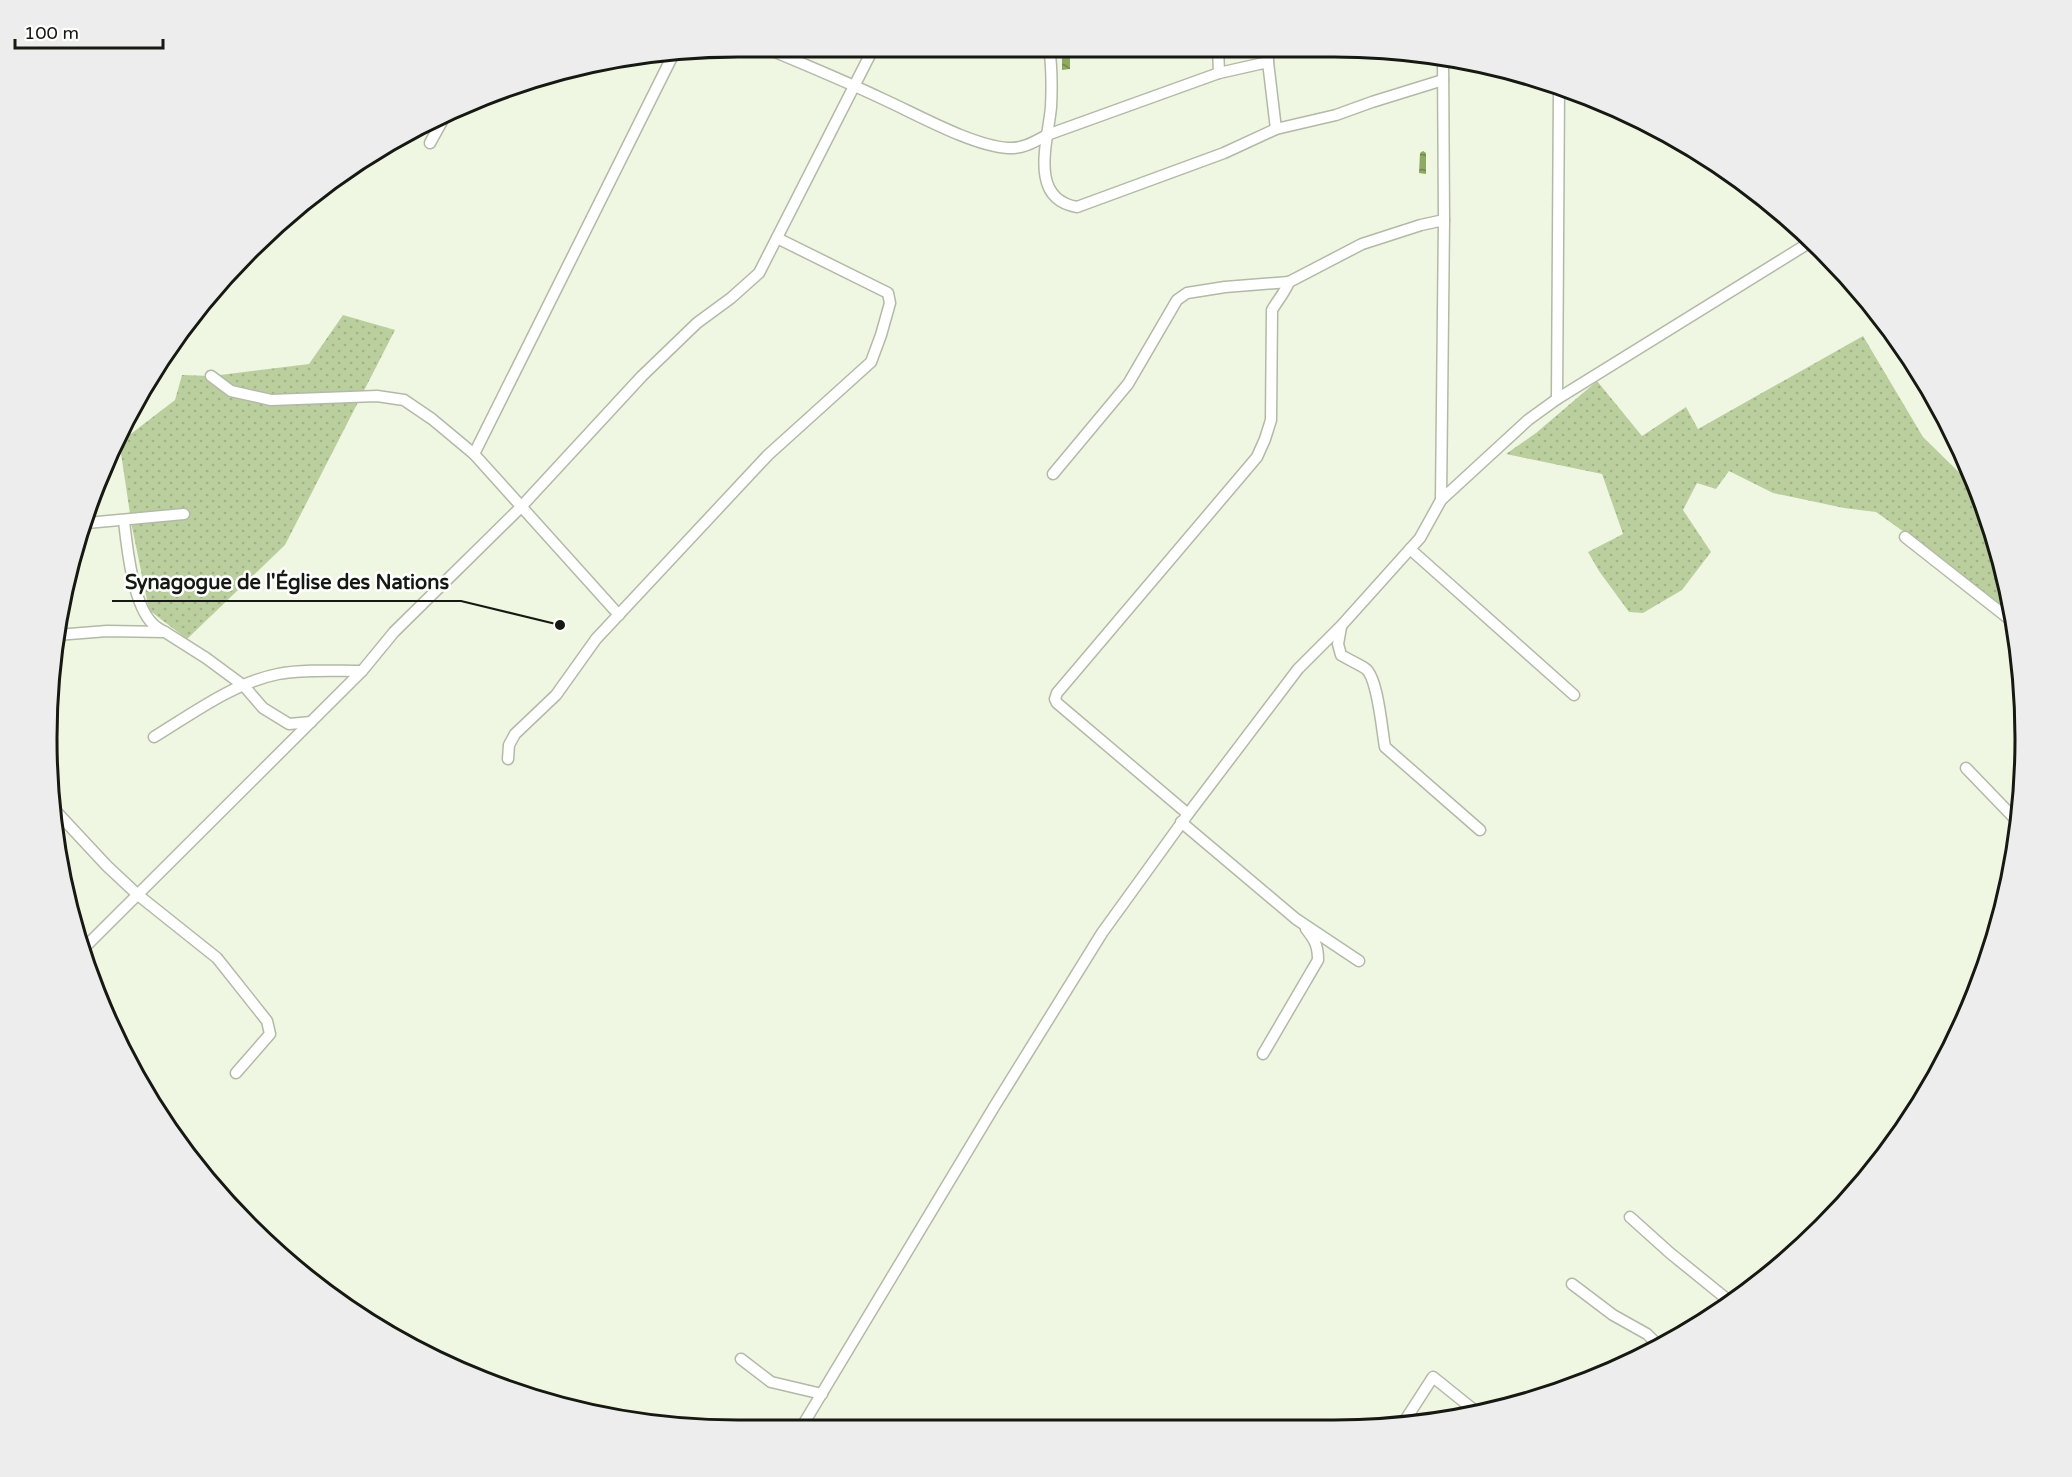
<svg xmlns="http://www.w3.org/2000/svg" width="2072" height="1477" font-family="'Varela Round',sans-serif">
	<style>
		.grass { fill: url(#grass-dots) }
		.water { fill: url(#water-waves) }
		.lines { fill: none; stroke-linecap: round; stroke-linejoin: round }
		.minor-casing { stroke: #b2baa7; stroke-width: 13 }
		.minor { stroke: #fff; stroke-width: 10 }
		.rim { fill: none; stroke: #161912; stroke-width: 3 }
		.leader { fill: none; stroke: #161912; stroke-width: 2 }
		.callout-dot { fill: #161912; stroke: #fff; stroke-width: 2 }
		.callout-label { font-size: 20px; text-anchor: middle; font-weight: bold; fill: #161912; stroke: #fff; stroke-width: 5; stroke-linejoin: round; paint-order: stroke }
	</style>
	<defs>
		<pattern id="grass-dots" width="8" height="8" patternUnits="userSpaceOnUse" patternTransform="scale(1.5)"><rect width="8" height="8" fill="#bbcf9e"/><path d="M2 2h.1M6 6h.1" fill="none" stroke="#a0b187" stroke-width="1.8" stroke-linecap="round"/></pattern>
		<pattern id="water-waves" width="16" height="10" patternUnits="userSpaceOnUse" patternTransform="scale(1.5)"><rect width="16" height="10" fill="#8ea962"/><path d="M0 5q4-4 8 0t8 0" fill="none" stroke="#73894f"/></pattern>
	</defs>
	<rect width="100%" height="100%" fill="#eff7e3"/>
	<g class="grass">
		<path d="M 343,315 L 395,330 L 285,545 L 187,639 L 149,610 L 132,527 L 119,440 L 132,433 L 175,400 L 182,375 L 212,376 L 309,364 Z"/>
		<path d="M 1863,336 L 1923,437 L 1976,489 L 1989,516 L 2011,613 L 1935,554 L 1876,512 L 1844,508 L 1773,493 L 1729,471 L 1716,489 L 1697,483 L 1683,510 L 1711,552 L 1682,590 L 1643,613 L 1629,612 L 1599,571 L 1588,552 L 1623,534 L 1602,474 L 1506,454 L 1536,433 L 1597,381 L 1642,436 L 1686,407 L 1698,429 Z"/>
	</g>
	<g class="water">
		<path d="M 1062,50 L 1070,50 L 1070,69 L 1062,70 Z"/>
		<path d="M 1423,151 L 1426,153 L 1426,174 L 1419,173 L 1420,153 Z"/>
	</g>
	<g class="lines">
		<g class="minor-casing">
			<g id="minor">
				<path d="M 763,47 C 804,64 845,81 885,100 C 918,115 973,146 1008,148 C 1023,149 1034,142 1047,135 L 1219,73 L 1268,62"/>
				<path d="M 1049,47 C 1052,67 1052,87 1051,107 C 1048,141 1028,199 1077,207 L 1224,153 L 1276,129 L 1336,115 L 1372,102 L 1443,80"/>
				<path d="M 1218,47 L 1219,73"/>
				<path d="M 1268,47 L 1268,62 L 1276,129"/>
				<path d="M 430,143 L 446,114"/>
				<path d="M 211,376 L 231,391 L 271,400 L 377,396 L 404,400 L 432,419 L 474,454 L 619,615"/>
				<path d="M 1557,399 L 1559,87"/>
				<path d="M 474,454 L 673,55"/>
				<path d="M 1053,474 L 1128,384 L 1177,300 L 1187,293 L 1225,287 L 1289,282"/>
				<path d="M 1441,500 L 1444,220 L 1443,57"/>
				<path d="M 124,521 C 127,548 133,605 153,624 C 156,627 161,630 165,632"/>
				<path d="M 87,523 L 184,514"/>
				<path d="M 1905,537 L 2013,622"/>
				<path d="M 1410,549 L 1574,695"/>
				<path d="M 1341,627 L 1338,644 L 1341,655 C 1349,660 1359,664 1366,669 C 1378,679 1382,731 1385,747 L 1480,830"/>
				<path d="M 57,635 L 107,631 L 165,632 L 206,658 L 244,686 L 263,708 L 289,724 L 311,722"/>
				<path d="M 154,737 C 192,714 233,683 278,674 C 305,669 335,671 362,671"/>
				<path d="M 508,759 L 509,745 L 515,734 L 556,695 L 596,639 L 768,455 L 871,362 L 881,335 L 890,303 L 888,293 L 777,238"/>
				<path d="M 1966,768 L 2018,822"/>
				<path d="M 51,806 L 107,866 L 138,895 L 217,958 L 267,1021 L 270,1034 L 236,1073"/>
				<path d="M 1188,814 L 1057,703 L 1055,699 L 1057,693 L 1257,457 L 1265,439 L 1271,420 L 1272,310 C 1278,300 1285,292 1289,282 L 1362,244 L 1421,225 L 1444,220"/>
				<path d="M 1181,822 L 1296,919 L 1359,961"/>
				<path d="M 84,948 L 362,671 L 394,632 L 521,507 L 642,376 L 697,323 L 731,298 L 759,273 L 874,47"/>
				<path d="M 1263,1054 L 1318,960 C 1318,946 1315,940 1306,929"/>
				<path d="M 1630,1217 L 1670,1253 L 1728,1300"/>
				<path d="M 1572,1284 L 1613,1315 L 1647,1334 L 1659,1346"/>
				<path d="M 741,1359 L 771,1382 L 822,1394"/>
				<path d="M 1402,1425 L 1433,1377 L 1479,1414"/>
				<path d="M 801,1428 L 994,1107 L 1102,933 L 1188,814 L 1298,669 L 1341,626 L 1420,538 L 1441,500 L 1528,420 L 1557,399 L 1812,241"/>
			</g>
		</g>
		<use href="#minor" class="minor"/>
	</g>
	<path d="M0 0H2072V1477H0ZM738 57H1334A681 681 0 0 1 2015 738V739A681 681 0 0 1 1334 1420H738A681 681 0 0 1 57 739V738A681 681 0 0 1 738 57Z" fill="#ecedec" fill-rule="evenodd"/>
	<path class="rim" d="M738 57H1334A681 681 0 0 1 2015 738V739A681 681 0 0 1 1334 1420H738A681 681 0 0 1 57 739V738A681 681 0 0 1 738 57Z"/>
	<path class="leader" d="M560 625L461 601H112"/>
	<circle class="callout-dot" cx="560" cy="625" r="6"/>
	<g class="callout-label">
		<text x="287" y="589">Synagogue de l'Église des Nations</text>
	</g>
	<path d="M15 39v9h148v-9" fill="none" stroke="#161912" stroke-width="3"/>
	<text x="24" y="39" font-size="18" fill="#161912" stroke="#ffffff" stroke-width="4.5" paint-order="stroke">100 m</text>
</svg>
